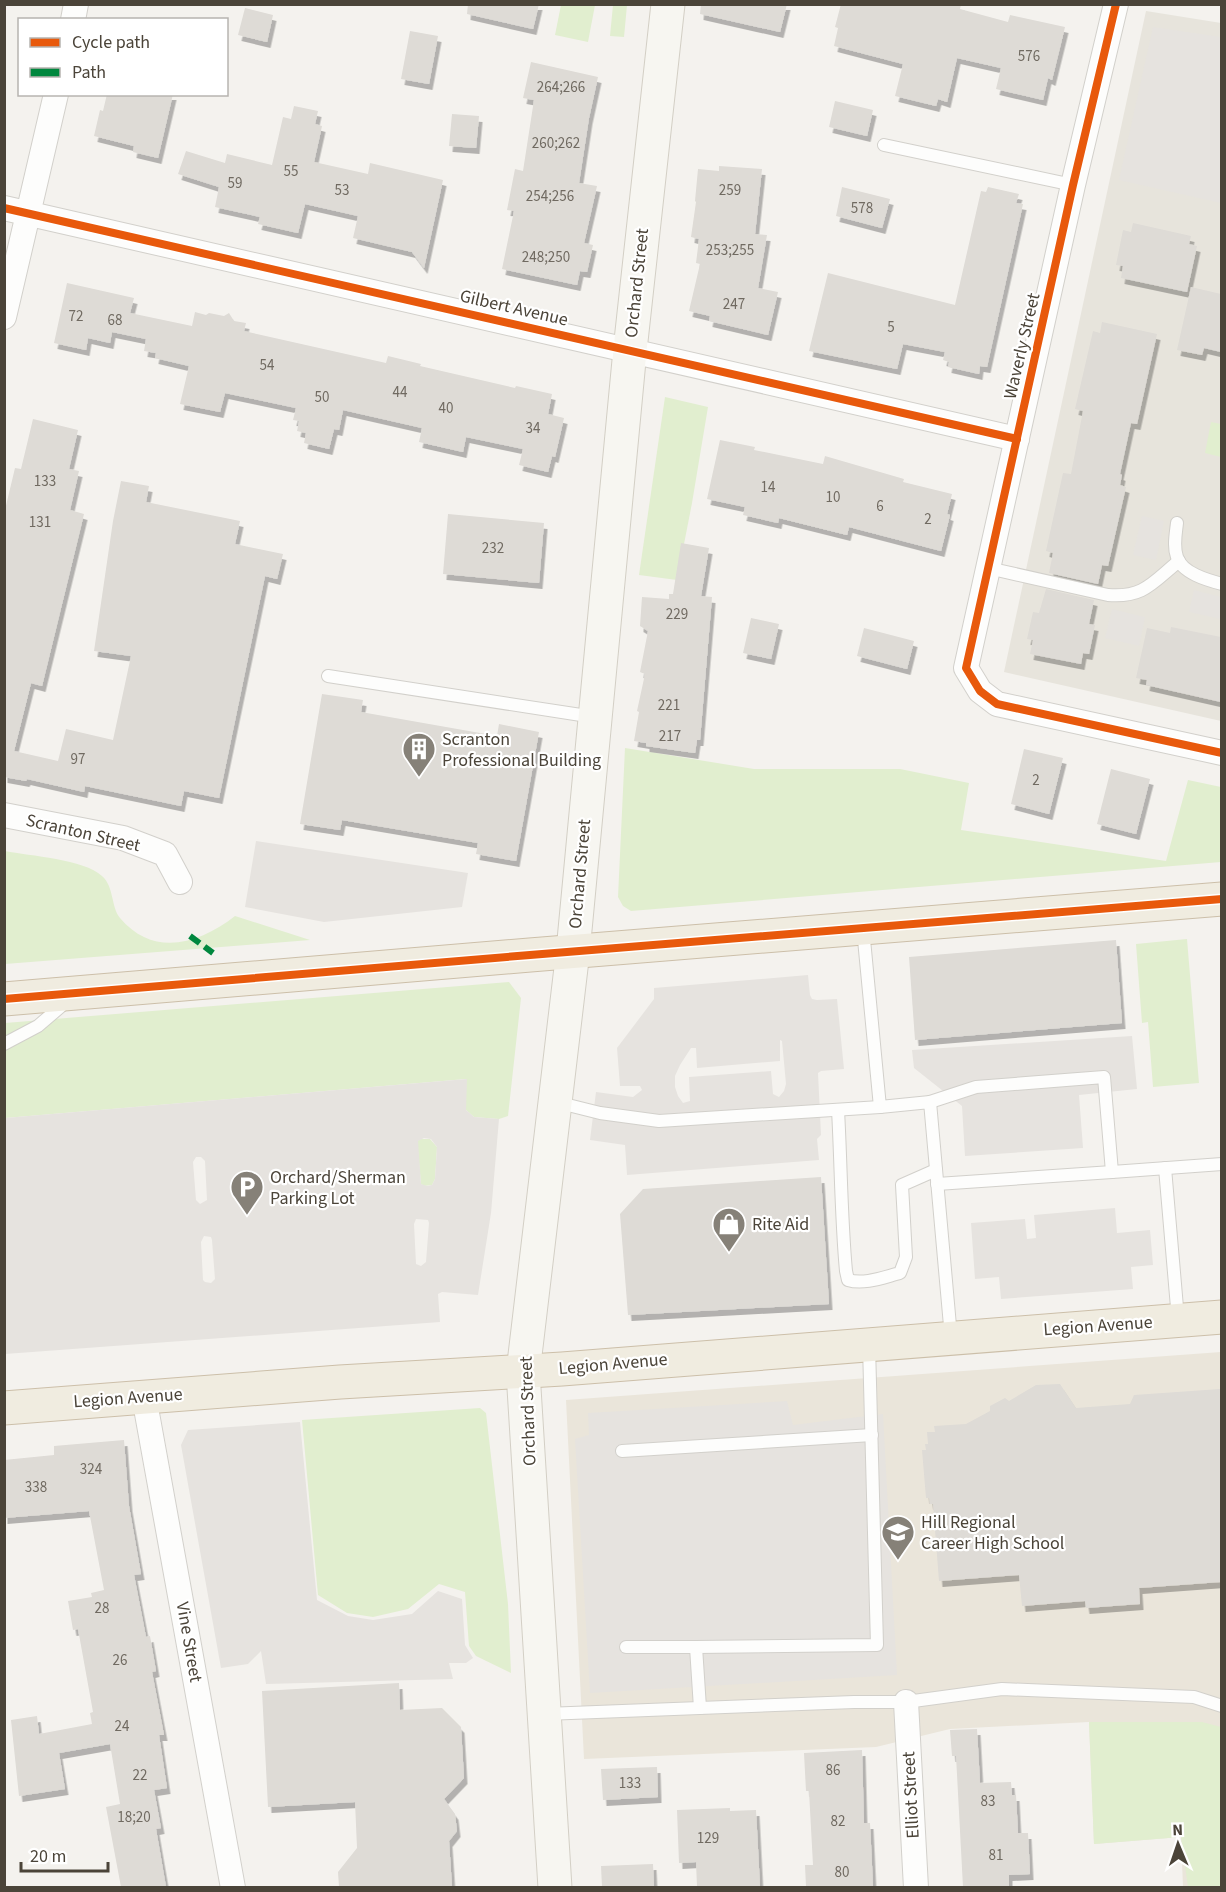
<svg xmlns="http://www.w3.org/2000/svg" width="1226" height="1892" font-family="'Source Sans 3',sans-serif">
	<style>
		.residential { fill: #e7e4dc }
		.education { fill: #eae5da }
		.green { fill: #e1eecf }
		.parking { fill: #e6e3df; fill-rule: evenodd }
		.building { fill: #dedbd6; filter: url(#shadow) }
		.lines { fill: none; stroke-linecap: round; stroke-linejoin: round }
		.service-casing { stroke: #d2d0cb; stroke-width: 14 }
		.minor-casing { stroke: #d2d0cb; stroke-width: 26 }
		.secondary-casing { stroke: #d3cfc5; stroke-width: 35 }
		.trunk-casing { stroke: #ccbfa9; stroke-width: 35 }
		.service { stroke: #fdfdfc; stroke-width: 12 }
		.minor { stroke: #fdfdfc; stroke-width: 24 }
		.secondary { stroke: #f7f6f1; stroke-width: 33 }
		.trunk { stroke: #f0ece0; stroke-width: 33 }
		.quiet { stroke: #00873e; stroke-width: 6; stroke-dasharray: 12 6; stroke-linecap: butt }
		.cycleway-casing { stroke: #fff; stroke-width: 11 }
		.cycleway { stroke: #e8590c; stroke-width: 8 }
		.labels { text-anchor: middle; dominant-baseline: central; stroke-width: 4.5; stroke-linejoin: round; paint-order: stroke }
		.number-label { font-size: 15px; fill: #706a61 }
		.street-label { font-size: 18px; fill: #4b4439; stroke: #fff }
		.poi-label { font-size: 18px; fill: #4b4439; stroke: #fff; text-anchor: start }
	</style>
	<defs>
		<filter id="shadow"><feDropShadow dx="3.5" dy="6" stdDeviation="0" flood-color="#0004"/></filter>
	</defs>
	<rect width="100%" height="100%" fill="#f4f2ee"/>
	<path class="residential" d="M 1146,11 L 1221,23 L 1221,721 L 1004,672 Z"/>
	<path class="education" d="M 1221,1352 L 1221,1887 L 1183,1887 L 1181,1837 L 1094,1844 L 1089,1722 L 950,1729 L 876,1747 L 584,1759 L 566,1400 Z"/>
	<g class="green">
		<path d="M 561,5 L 595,5 L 588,42 L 555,35 Z"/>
		<path d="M 613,5 L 627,5 L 624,37 L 610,36 Z"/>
		<path d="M 665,397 L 708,407 L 692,503 L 677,580 L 639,575 Z"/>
		<path d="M 1211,422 L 1221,424 L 1221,457 L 1205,453 Z"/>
		<path d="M 625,748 L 754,769 L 900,769 L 969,783 L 961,830 L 1166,861 L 1188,780 L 1221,787 L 1221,862 L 631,911 L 623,906 L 618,897 Z"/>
		<path d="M 5,851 C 30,856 84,859 102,876 C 114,886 111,907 120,918 C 154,958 199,944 235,916 L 310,940 L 5,964 Z"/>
		<path d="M 1187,939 L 1199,1083 L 1153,1087 L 1148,1022 L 1142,1023 L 1136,944 Z"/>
		<path d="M 509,982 L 521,998 L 508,1116 L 499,1119 L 474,1117 L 466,1110 L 466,1079 L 5,1118 L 5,1023 Z"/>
		<path d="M 420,1139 L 430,1139 L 437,1147 L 435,1179 L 432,1185 L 424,1186 L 421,1184 L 417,1141 Z"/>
		<path d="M 480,1408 L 486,1413 L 508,1604 L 511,1673 L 476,1656 L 469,1646 L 465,1592 L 439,1584 L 408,1609 L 373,1617 L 347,1613 L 318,1595 L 302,1420 Z"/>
		<path d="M 1089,1722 L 1202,1722 L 1221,1727 L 1221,1887 L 1188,1887 L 1181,1837 L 1094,1844 Z"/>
	</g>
	<g class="parking">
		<path d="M 1153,27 L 1221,37 L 1221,203 L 1119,180 Z"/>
		<path d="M 1142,516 L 1164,521 L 1156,560 L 1133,555 Z"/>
		<path d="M 1194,590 L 1221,597 L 1221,619 L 1189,612 Z"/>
		<path d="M 1112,609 L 1145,617 L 1139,646 L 1105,638 Z"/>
		<path d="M 256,841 L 468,873 L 462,907 L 324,922 L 245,907 Z"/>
		<path d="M 808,975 L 810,995 L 812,999 L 817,1000 L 837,999 L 844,1069 L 821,1071 L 818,1073 L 821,1135 L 817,1139 L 819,1160 L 627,1175 L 625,1145 L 590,1140 L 596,1092 L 633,1097 L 642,1090 L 640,1086 L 620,1086 L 617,1048 L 654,999 L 654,988 ZM 780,1040 L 782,1041 L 786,1084 L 784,1091 L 779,1097 L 773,1094 L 771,1071 L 689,1077 L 690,1101 L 683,1103 L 678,1096 L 675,1087 L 675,1076 L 680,1065 L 691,1048 L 696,1048 L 697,1068 L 780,1061 Z"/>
		<path d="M 1132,1036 L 1137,1089 L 1079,1095 L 1083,1148 L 965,1156 L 962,1106 L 914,1068 L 912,1050 Z"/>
		<path d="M 467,1079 L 466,1110 L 474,1117 L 499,1119 L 491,1213 L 478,1295 L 442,1292 L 438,1294 L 440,1322 L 5,1354 L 5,1118 ZM 424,1138 L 431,1139 L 437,1147 L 435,1179 L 432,1185 L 427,1186 L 421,1184 L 418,1141 ZM 196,1157 L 201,1157 L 205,1161 L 207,1200 L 200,1204 L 196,1200 L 193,1162 ZM 416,1219 L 428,1220 L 429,1223 L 426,1262 L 421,1266 L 416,1264 L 414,1224 ZM 204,1236 L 211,1237 L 212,1240 L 215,1279 L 211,1283 L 205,1282 L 203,1280 L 201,1242 Z"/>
		<path d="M 1115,1208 L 1117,1233 L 1150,1230 L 1153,1265 L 1131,1267 L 1133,1289 L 1001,1299 L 999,1277 L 975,1279 L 971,1223 L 1025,1219 L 1027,1239 L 1036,1238 L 1034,1215 Z"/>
		<path d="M 787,1401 L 793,1425 L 883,1414 L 897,1675 L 590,1693 L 575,1439 L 589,1435 L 588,1413 Z"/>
		<path d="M 300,1422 L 317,1600 L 348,1616 L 373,1620 L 412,1614 L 438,1591 L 462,1599 L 465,1645 L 473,1658 L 466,1663 L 449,1663 L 453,1679 L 266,1684 L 261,1651 L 248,1664 L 221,1668 L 181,1445 L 188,1430 Z"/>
	</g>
	<g class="building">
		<path d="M 468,4 L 539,4 L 533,29 L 467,14 Z"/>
		<path d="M 701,4 L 787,4 L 780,32 L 700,14 Z"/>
		<path d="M 841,4 L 961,4 L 960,9 L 1008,22 L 1010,15 L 1065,27 L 1052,80 L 1048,78 L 1043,100 L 996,89 L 1001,68 L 957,58 L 947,102 L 938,99 L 936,106 L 895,96 L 903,64 L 834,46 L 838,28 L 835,27 Z"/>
		<path d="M 245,8 L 273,15 L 267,42 L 238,35 Z"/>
		<path d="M 410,31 L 438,36 L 429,84 L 401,79 Z"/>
		<path d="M 531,62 L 598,77 L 589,118 L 579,183 L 597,186 L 584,243 L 593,245 L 587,272 L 580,271 L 577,285 L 502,269 L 514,211 L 507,210 L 515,169 L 523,171 L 534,100 L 523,98 Z"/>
		<path d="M 107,94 L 173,94 L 158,158 L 133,152 L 134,146 L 94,136 L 100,110 L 103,111 Z"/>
		<path d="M 835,101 L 873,110 L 867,136 L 829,127 Z"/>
		<path d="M 294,106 L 318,111 L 315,124 L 322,126 L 314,162 L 368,174 L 370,163 L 443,180 L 424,268 L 412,252 L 353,238 L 358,216 L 305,204 L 298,233 L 258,224 L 260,217 L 215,207 L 219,187 L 178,174 L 186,151 L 225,163 L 227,154 L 272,165 L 283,117 L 291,119 Z"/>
		<path d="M 452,114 L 479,116 L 476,148 L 449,146 Z"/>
		<path d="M 719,166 L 762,169 L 755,234 L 767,235 L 758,288 L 778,292 L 768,335 L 709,321 L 710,316 L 689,311 L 700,264 L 696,263 L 699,239 L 691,237 L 696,202 L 695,201 L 698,169 L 719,171 Z"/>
		<path d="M 842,187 L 890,199 L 882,228 L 836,216 Z"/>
		<path d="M 988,187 L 1019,194 L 1016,203 L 1023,204 L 987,367 L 980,366 L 979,374 L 948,367 L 949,362 L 943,360 L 945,352 L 903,344 L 897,369 L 809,351 L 828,273 L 955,305 L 981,191 L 986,192 Z"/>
		<path d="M 1133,223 L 1191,236 L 1189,244 L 1197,246 L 1187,292 L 1121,278 L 1123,266 L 1116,265 L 1123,230 L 1131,232 Z"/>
		<path d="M 67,283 L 134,298 L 130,313 L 192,326 L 195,312 L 206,315 L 209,313 L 224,316 L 229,313 L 234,321 L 246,323 L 244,331 L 386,363 L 388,356 L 421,364 L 420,366 L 515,388 L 516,386 L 552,394 L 548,414 L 564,418 L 555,457 L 552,456 L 548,472 L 519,465 L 523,449 L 466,437 L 463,452 L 419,442 L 422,428 L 343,410 L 339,430 L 334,429 L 329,449 L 304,443 L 306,433 L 297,431 L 299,421 L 293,420 L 296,408 L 225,393 L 220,412 L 180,404 L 189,366 L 155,358 L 156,353 L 144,351 L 146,339 L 112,332 L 110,343 L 88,338 L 86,350 L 54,343 Z"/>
		<path d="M 1191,287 L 1221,294 L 1221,352 L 1204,348 L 1202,355 L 1177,350 Z"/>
		<path d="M 1102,322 L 1157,334 L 1137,424 L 1131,423 L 1120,474 L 1122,475 L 1120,485 L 1126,487 L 1108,566 L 1102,565 L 1098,584 L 1049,573 L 1053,553 L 1046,551 L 1063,473 L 1071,474 L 1083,411 L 1075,409 L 1093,331 L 1100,333 Z"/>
		<path d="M 33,419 L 78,430 L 69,469 L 79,471 L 70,510 L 84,514 L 42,686 L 31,683 L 14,751 L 58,761 L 66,729 L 113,740 L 131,656 L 94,651 L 113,521 L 121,481 L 149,486 L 146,502 L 240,521 L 235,544 L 283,554 L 277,579 L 265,576 L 219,798 L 184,791 L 181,806 L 85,786 L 84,792 L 27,779 L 26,781 L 4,777 L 4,514 L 15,468 L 21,469 Z"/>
		<path d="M 720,440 L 755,447 L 754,450 L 823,464 L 825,456 L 904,479 L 903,482 L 952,494 L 947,514 L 950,515 L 941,551 L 849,527 L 847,535 L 779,518 L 778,523 L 743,515 L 745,507 L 707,499 Z"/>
		<path d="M 448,514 L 544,523 L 539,583 L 443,574 Z"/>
		<path d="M 681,543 L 709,548 L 701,596 L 712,597 L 700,740 L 697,740 L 695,753 L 646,746 L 646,743 L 634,741 L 639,712 L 637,711 L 645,674 L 640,672 L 648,631 L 640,626 L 642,597 L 669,599 L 669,594 L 673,594 Z"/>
		<path d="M 1046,589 L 1094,600 L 1089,624 L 1095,625 L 1089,654 L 1083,653 L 1081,664 L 1030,654 L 1033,640 L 1027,639 L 1033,612 L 1039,613 Z"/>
		<path d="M 751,618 L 779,624 L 771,659 L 743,653 Z"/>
		<path d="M 1171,627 L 1221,637 L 1221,702 L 1146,685 L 1147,680 L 1136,678 L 1147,628 L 1170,633 Z"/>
		<path d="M 864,628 L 914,641 L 907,669 L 857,656 Z"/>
		<path d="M 322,694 L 363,700 L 361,712 L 497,736 L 499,724 L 539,732 L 516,861 L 476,854 L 478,843 L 342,820 L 340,830 L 300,824 Z"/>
		<path d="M 1024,749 L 1063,758 L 1049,814 L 1011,804 Z"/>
		<path d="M 1111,769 L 1150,779 L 1136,834 L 1097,824 Z"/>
		<path d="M 1116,940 L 1122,1023 L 915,1040 L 909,957 Z"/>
		<path d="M 821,1177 L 829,1304 L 628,1315 L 620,1214 L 643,1189 Z"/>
		<path d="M 1060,1384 L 1076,1408 L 1130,1404 L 1134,1395 L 1220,1389 L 1221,1416 L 1221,1582 L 1139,1588 L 1140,1604 L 1086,1608 L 1085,1601 L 1022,1606 L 1019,1575 L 939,1581 L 933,1504 L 930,1504 L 929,1498 L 926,1498 L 922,1450 L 926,1450 L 925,1444 L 928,1444 L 927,1432 L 935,1432 L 934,1426 L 966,1424 L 990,1411 L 990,1406 L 1005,1398 L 1009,1401 L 1036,1385 Z"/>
		<path d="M 124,1440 L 129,1506 L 141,1574 L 134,1575 L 146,1637 L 150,1636 L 156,1671 L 152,1672 L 164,1735 L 159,1735 L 167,1788 L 154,1790 L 161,1828 L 156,1829 L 166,1887 L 121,1887 L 106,1807 L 120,1804 L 110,1744 L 59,1753 L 65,1789 L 19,1796 L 11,1720 L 37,1716 L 39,1734 L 92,1724 L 90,1713 L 93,1712 L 78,1629 L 73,1630 L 68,1601 L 92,1597 L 91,1593 L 104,1590 L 89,1511 L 4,1518 L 4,1460 L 54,1455 L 54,1446 Z"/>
		<path d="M 399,1683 L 400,1710 L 442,1708 L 461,1727 L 464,1778 L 444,1799 L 455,1814 L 457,1831 L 449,1841 L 452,1887 L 339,1887 L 338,1872 L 357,1848 L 355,1802 L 268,1807 L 262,1691 Z"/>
		<path d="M 977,1729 L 980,1783 L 1011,1782 L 1012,1795 L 1016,1795 L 1018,1833 L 1028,1833 L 1030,1874 L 1009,1875 L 1009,1887 L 963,1887 L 956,1756 L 952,1756 L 950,1730 Z"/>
		<path d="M 862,1750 L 864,1823 L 870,1823 L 873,1886 L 806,1887 L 805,1865 L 813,1865 L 809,1791 L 806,1791 L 804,1753 Z"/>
		<path d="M 657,1767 L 658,1797 L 603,1800 L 601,1769 Z"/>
		<path d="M 730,1808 L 730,1811 L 756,1810 L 760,1887 L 697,1887 L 696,1862 L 679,1863 L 677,1810 Z"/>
		<path d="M 653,1864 L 654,1886 L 602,1887 L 601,1866 Z"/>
	</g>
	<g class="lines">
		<g class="service-casing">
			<g id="service">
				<path d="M 884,145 L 1073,185"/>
				<path d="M 1177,523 C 1176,533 1173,546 1177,557 C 1182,573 1207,580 1222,584"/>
				<path d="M 988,568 L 1108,595 C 1144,598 1153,582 1179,561"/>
				<path d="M 328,676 L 594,717"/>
				<path d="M 863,929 L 880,1107 L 930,1102 L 951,1337"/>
				<path d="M 4,1044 L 38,1026 L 66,1002"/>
				<path d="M 556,1102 L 600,1113 L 659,1121 L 880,1107"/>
				<path d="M 930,1102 L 976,1087 L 1104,1077 L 1112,1172 L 937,1184"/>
				<path d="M 838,1110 C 841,1163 841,1217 846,1271 L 848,1280 C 864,1285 884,1277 900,1273 L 906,1257 L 902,1185 L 936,1170"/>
				<path d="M 1165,1168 L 1178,1319"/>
				<path d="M 1112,1172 L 1222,1164"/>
				<path d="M 622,1451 L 872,1435"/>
				<path d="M 626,1647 L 696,1647"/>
				<path d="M 700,1708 L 696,1647 L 877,1645 L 869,1346"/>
				<path d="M 545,1714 L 854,1702 L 906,1702 L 1002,1689 L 1194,1697 L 1222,1706"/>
			</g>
		</g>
		<g class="minor-casing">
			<g id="minor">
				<path d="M 1116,4 L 1073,185 L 966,668 L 980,691 L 997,704 L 1222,753"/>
				<path d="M 73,20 L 76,4"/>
				<path d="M 4,208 L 1017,439"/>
				<path d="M 4,317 L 56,94"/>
				<path d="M 4,815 L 123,838 L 165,854 L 180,882"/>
				<path d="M 144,1397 L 233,1888"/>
				<path d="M 906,1702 L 916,1888"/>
			</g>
		</g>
		<g class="secondary-casing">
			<path id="secondary" d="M 555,1888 L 523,1372 L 573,951 L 630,350 L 668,4"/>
		</g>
		<g class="trunk-casing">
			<g id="trunk">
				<path d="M 4,999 L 530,955 L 1222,899"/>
				<path d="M 4,1408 L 340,1382 L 562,1369 L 1222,1317"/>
			</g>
		</g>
		<use href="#service" class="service"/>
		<use href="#minor" class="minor"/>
		<use href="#secondary" class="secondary"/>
		<use href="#trunk" class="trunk"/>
		<path class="quiet" d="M 190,936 L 213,953"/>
		<g class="cycleway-casing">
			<g id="cycleway">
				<path d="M 1116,4 L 1073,185 L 966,668 L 980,691 L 997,704 L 1222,753"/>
				<path d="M 4,208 L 1017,439"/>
				<path d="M 4,999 L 530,955 L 1222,899"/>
			</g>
		</g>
		<use href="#cycleway" class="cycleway"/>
	</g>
	<defs>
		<g id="building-pin" transform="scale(1.725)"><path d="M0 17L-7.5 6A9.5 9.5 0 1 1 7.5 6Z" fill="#868178" stroke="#fff"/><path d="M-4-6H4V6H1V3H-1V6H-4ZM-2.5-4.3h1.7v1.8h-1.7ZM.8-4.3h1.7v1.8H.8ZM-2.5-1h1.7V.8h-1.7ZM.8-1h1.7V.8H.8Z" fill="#fff"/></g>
		<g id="parking-pin" transform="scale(1.725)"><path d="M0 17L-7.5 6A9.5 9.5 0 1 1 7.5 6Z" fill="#868178" stroke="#fff"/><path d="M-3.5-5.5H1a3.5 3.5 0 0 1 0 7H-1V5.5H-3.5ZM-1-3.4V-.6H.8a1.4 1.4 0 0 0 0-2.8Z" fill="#fff"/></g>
		<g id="shop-pin" transform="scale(1.725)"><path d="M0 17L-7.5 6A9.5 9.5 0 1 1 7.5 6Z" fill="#868178" stroke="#fff"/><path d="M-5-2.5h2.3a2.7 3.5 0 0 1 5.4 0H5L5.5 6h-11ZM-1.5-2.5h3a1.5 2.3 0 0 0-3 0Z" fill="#fff"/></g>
		<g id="school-pin" transform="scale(1.725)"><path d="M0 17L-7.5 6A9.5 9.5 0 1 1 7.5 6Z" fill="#868178" stroke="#fff"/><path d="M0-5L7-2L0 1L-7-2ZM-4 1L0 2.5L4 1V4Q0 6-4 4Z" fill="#fff"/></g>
	</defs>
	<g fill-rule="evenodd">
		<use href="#building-pin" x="419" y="749"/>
		<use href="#parking-pin" x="247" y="1187"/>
		<use href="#shop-pin" x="729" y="1224"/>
		<use href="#school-pin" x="898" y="1532"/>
	</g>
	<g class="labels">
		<g class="number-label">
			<text x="1029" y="56">576</text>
			<text x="561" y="87">264;266</text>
			<text x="556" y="143">260;262</text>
			<text x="291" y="171">55</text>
			<text x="235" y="183">59</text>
			<text x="342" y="190">53</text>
			<text x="730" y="190">259</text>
			<text x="550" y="196">254;256</text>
			<text x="862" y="208">578</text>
			<text x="730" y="250">253;255</text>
			<text x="546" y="257">248;250</text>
			<text x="734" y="304">247</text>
			<text x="76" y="316">72</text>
			<text x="115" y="320">68</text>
			<text x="891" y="327">5</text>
			<text x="267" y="365">54</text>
			<text x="400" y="392">44</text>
			<text x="322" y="397">50</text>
			<text x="446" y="408">40</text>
			<text x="533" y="428">34</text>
			<text x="45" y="481">133</text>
			<text x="768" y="487">14</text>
			<text x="833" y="497">10</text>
			<text x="880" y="506">6</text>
			<text x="928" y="519">2</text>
			<text x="40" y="522">131</text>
			<text x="493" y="548">232</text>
			<text x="677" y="614">229</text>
			<text x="669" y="705">221</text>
			<text x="670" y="736">217</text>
			<text x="78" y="759">97</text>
			<text x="1036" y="780">2</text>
			<text x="91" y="1469">324</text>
			<text x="36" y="1487">338</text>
			<text x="102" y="1608">28</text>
			<text x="120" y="1660">26</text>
			<text x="122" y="1726">24</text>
			<text x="833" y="1770">86</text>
			<text x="140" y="1775">22</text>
			<text x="630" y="1783">133</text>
			<text x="988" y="1801">83</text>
			<text x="134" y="1817">18;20</text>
			<text x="838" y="1821">82</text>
			<text x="708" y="1838">129</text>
			<text x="996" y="1855">81</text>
			<text x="842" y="1872">80</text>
		</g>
		<g class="street-label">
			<text transform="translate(637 283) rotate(-84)">Orchard Street</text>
			<text transform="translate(514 308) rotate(13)">Gilbert Avenue</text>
			<text transform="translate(1022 346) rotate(-77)">Waverly Street</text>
			<text transform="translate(83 833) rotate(13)">Scranton Street</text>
			<text transform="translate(580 874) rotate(-85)">Orchard Street</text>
			<text transform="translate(1098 1326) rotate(-4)">Legion Avenue</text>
			<text transform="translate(613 1364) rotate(-5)">Legion Avenue</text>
			<text transform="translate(128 1398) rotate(-4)">Legion Avenue</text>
			<text transform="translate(528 1411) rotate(-92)">Orchard Street</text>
			<text transform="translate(189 1642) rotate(80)">Vine Street</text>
			<text transform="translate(911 1795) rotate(-93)">Elliot Street</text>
		</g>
		<g class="poi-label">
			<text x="442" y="739">Scranton<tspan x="442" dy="21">Professional Building</tspan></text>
			<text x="270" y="1177">Orchard/Sherman<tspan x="270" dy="21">Parking Lot</tspan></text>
			<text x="752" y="1224">Rite Aid</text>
			<text x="921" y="1522">Hill Regional<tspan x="921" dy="21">Career High School</tspan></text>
		</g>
	</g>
	<rect width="1226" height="1892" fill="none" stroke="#4b4439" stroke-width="12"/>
	<rect x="18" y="18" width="210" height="78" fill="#ffffff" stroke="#b7b4b0" stroke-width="1.5"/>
	<rect x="30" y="38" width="30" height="9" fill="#e8590c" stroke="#b7b4b0" stroke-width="1.5"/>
	<text x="72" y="48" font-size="18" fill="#4b4439">Cycle path</text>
	<rect x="30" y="68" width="30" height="9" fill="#00873e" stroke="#b7b4b0" stroke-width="1.5"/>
	<text x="72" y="78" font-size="18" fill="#4b4439">Path</text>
	<g transform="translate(1178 1844) rotate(358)" stroke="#ffffff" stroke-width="4.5" paint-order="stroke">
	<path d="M0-4.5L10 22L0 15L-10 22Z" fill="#4b4439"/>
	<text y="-9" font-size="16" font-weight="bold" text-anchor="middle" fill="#4b4439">N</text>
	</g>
	<path d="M21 1862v9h87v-9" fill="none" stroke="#4b4439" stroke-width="3"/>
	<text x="30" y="1862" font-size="18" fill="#4b4439" stroke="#ffffff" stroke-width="4.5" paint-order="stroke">20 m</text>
</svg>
